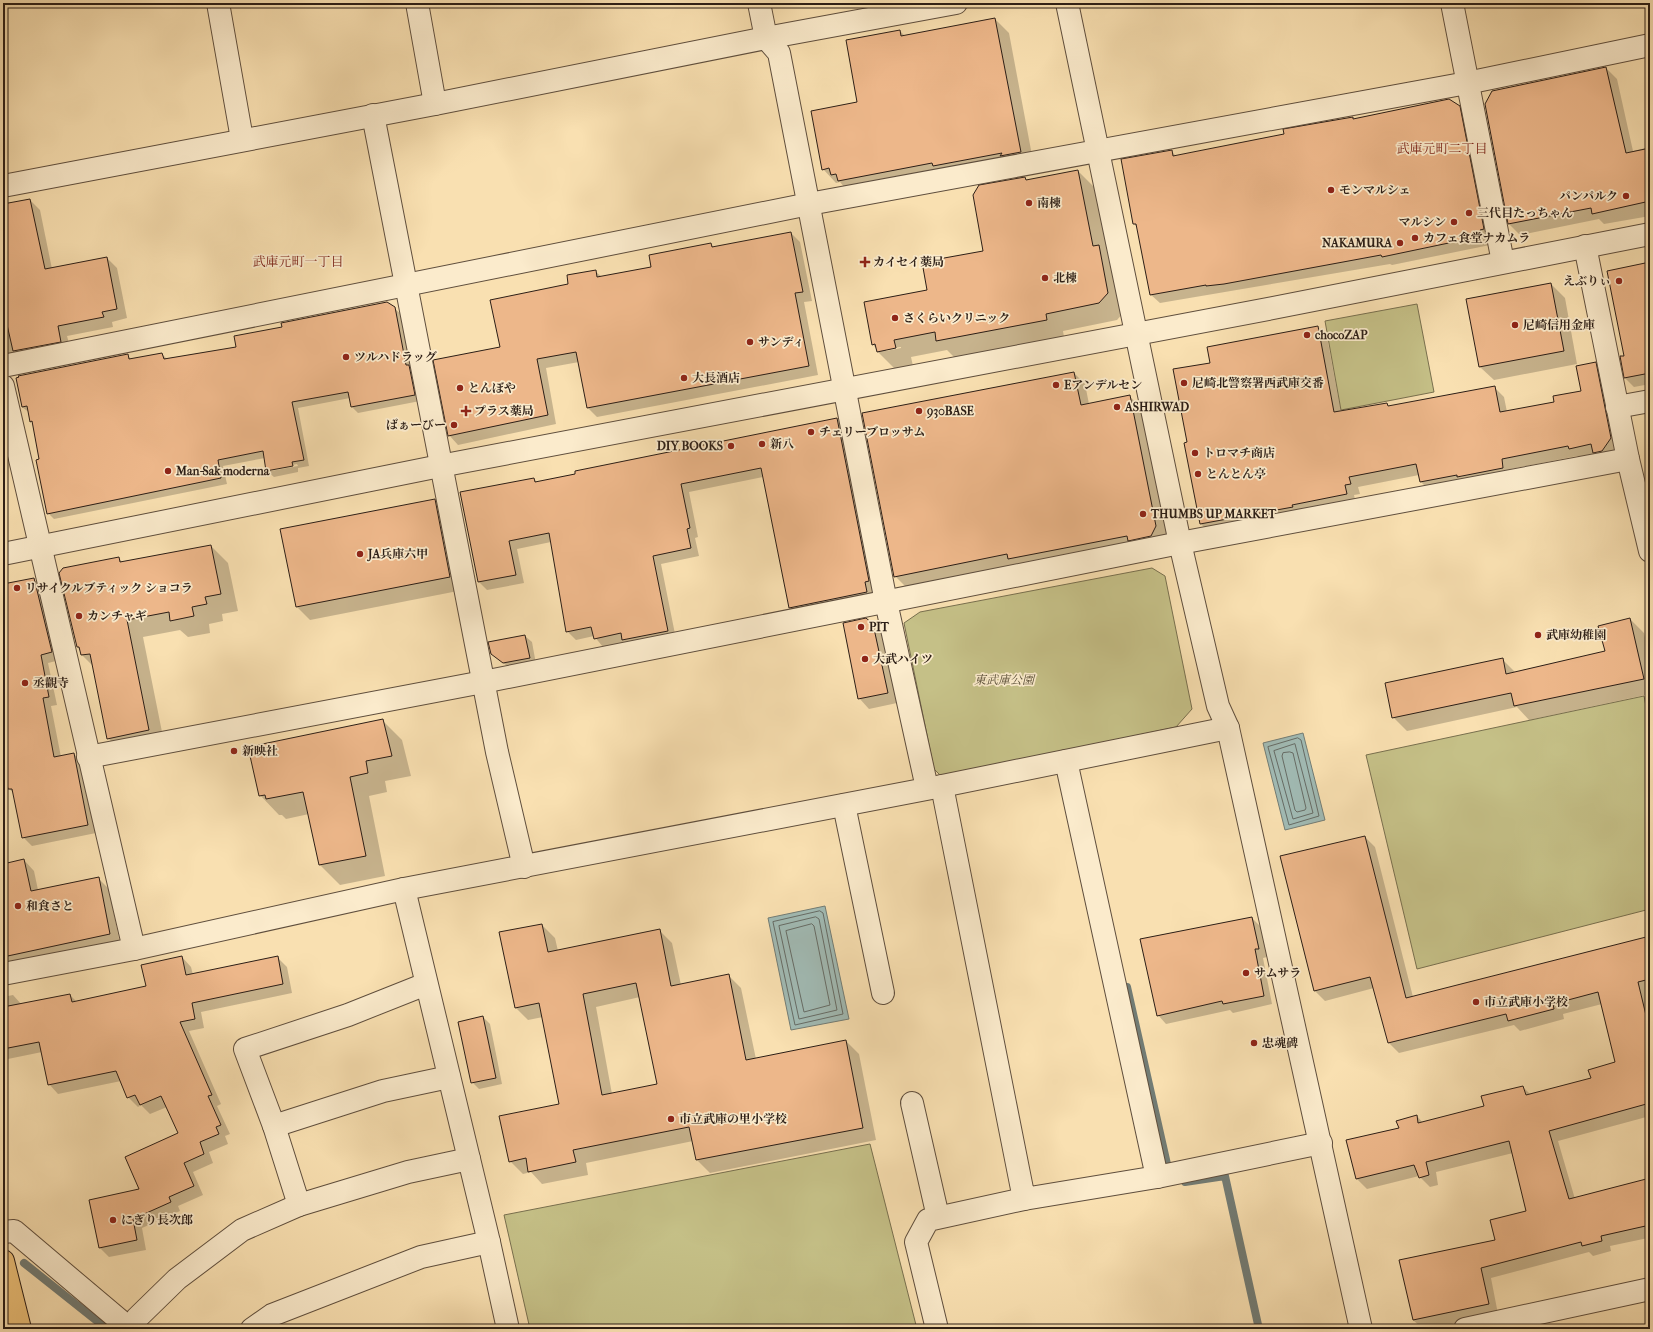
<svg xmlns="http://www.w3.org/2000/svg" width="1653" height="1332" font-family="'IM FELL French Canon','Noto Serif JP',serif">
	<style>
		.green { fill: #c5c087; stroke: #786f4e }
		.water { fill: #a1bbb5; stroke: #727c75 }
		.shadow { fill: #0003; fill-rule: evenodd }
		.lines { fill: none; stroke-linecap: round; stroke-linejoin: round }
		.shore { stroke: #666c66; stroke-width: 1 }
		.stream { stroke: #727c75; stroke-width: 8 }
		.building { fill: #edb78a; stroke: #2c1e16; fill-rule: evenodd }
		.minor-casing { stroke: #5f4e3d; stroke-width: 24 }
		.major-casing { stroke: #2c1e16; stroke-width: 24 }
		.minor { stroke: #fbebcc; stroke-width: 22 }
		.major { stroke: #ecc078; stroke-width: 22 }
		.poi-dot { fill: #8f2418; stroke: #fbebcc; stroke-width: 1.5 }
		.labels { text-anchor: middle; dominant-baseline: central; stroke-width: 3.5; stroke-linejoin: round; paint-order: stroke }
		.poi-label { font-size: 12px; font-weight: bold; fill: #2c1e16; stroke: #fbebcc; text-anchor: start }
		.park-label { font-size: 12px; font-style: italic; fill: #5a4f38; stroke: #fbebcc }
		.neighbourhood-label { font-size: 13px; fill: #7a1f14; stroke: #fbebcc }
	</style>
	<rect width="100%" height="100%" fill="#f9e0b1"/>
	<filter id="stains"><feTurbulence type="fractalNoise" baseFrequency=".005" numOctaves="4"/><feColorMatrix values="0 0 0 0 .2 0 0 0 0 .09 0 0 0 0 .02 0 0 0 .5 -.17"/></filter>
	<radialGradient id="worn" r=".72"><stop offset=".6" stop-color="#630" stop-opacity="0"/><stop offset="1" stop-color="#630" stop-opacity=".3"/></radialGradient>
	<g class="green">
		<path d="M 1417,304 L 1434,392 L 1341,410 L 1325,321 Z"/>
		<path d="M 1152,568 L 1165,576 L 1192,709 L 1176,727 L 942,777 L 934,769 L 904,623 L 920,612 Z"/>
		<path d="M 1644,696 L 1650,727 L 1650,909 L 1417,969 L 1366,755 Z"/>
		<path d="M 870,1144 L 917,1329 L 530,1329 L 504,1215 Z"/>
	</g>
	<g class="water">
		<path d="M 1303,733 L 1325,820 L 1285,830 L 1263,743 Z"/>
		<path d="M 825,906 L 849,1019 L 791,1030 L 768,918 Z"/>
	</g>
	<g class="shadow">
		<path d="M 995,19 L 1009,33 L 1034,166 L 845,188 L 840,182 L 836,183 L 823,169 L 858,103 L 900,31 L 905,36 Z"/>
		<path d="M 1606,68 L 1617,79 L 1633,151 L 1650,147 L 1650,216 L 1604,224 L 1599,219 L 1520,235 L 1509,224 L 1486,104 Z"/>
		<path d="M 1459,107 L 1468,116 L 1490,245 L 1392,265 L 1390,264 L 1160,303 L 1150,294 L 1138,228 L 1134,224 L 1171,151 L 1176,156 L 1285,135 L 1352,118 L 1354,120 Z"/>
		<path d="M 1078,171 L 1095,188 L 1108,255 L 1116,263 L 1125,311 L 1117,320 L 1063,331 L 1064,337 L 955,358 L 947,350 L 911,357 L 913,366 L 895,369 L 878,352 L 873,344 L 928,291 L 984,252 L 1025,178 L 1027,181 ZM 901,347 L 901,348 L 886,351 L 886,349 Z"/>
		<path d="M 30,200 L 40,210 L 52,269 L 107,258 L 117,268 L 127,318 L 112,322 L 113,327 L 67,336 L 71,351 L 3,369 L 3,205 Z"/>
		<path d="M 791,233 L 800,242 L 812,301 L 804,302 L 818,375 L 597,417 L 588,408 L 579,362 L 546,368 L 556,424 L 458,445 L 449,435 L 501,348 L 570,285 L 595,271 L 602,277 L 652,267 L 711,244 L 714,248 Z"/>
		<path d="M 1650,263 L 1650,384 L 1634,387 L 1625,378 L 1621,357 L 1625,356 Z"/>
		<path d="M 1551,284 L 1565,298 L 1577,364 L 1494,380 L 1480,367 Z"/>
		<path d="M 394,308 L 401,314 L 420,401 L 358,413 L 352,407 L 350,398 L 298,408 L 309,466 L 298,468 L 298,472 L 274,477 L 267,471 L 265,458 L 223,466 L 227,484 L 54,519 L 48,513 L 41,460 L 30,413 L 22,407 L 17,377 L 128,356 L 132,360 L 162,354 L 167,359 L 237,348 ZM 297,464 L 298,466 L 271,471 L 271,469 Z"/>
		<path d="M 1317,327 L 1327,337 L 1341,412 L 1387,405 L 1389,407 L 1494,387 L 1504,397 L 1507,412 L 1555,402 L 1582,392 L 1595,363 L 1605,373 L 1620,448 L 1612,461 L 1580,458 L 1577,456 L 1511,469 L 1513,477 L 1431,492 L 1421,482 L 1419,475 L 1358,487 L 1360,494 L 1354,495 L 1356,504 L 1211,534 L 1201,524 L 1185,444 L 1188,443 L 1211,364 Z"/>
		<path d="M 1074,373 L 1085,384 L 1089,404 L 1129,396 L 1141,407 L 1167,537 L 906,587 L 895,576 Z"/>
		<path d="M 837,419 L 846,427 L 875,600 L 798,616 L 789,607 L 763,477 L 689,492 L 698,537 L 695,538 L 699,556 L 661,564 L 676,639 L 603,647 L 594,636 L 576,640 L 567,631 L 551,542 L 517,549 L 524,583 L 487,590 L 479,582 L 461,493 L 534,479 L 537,482 Z"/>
		<path d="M 435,500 L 448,513 L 463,590 L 310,620 L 297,607 Z"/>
		<path d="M 211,546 L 228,563 L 238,611 L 222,614 L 223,621 L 209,624 L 210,633 L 188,637 L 180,630 L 143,637 L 165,747 L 125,755 L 108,738 L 93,666 L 82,655 L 78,647 L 119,558 L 123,563 Z"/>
		<path d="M 33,579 L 42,587 L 60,660 L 48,663 L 57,705 L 51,706 L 61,757 L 74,754 L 82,762 L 96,833 L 32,846 L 23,837 L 15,794 L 9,789 L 4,766 L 3,766 L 3,585 Z"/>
		<path d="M 1630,619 L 1644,633 L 1650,661 L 1650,694 L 1529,720 L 1517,707 L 1407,731 L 1393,717 L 1503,660 L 1516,673 L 1606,652 Z"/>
		<path d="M 873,625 L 883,635 L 897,703 L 869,709 L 859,698 Z"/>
		<path d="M 525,636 L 532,642 L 536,664 L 511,669 L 492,654 Z"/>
		<path d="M 382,720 L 402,740 L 411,776 L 385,781 L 387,792 L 369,796 L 385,876 L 340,885 L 320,865 L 309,814 L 286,819 L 282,815 L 279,815 L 260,795 Z"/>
		<path d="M 1365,837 L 1375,847 L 1413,997 L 1650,937 L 1650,992 L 1648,992 L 1650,1000 L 1650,1116 L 1558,1141 L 1575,1199 L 1650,1179 L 1650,1240 L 1648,1238 L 1610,1246 L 1611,1251 L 1593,1256 L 1589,1252 L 1491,1278 L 1498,1314 L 1428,1329 L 1423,1329 L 1413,1320 L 1527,1211 L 1513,1153 L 1436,1172 L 1438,1185 L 1430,1187 L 1419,1176 L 1367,1189 L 1357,1179 L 1348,1141 L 1400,1128 L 1417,1116 L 1423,1123 L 1485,1107 L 1523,1087 L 1531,1095 L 1592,1079 L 1616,1063 L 1602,1004 L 1563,1014 L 1564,1019 L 1520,1031 L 1514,1025 L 1399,1053 L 1389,1043 L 1374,988 L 1325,1001 L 1315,991 Z"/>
		<path d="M 24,860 L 34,871 L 38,890 L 98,878 L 109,889 L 120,944 L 3,969 L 3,865 Z"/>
		<path d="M 1252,918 L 1261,927 L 1267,957 L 1263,958 L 1272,1004 L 1233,1013 L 1230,1010 L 1166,1024 L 1158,1015 Z"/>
		<path d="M 542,925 L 555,938 L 558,951 L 659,930 L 672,943 L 681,985 L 729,976 L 741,988 L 756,1059 L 846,1041 L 859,1054 L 876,1140 L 710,1173 L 697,1160 L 693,1141 L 586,1163 L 588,1175 L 542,1184 L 531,1172 L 523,1174 L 510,1161 L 560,1105 L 543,1017 L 528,1020 L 515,1007 ZM 640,997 L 658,1084 L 612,1094 L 596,1007 Z"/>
		<path d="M 182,957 L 191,967 L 193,975 L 277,957 L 287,967 L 292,993 L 201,1012 L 204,1028 L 189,1031 L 221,1104 L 217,1106 L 230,1134 L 225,1136 L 228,1144 L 209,1152 L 213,1163 L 193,1172 L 203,1195 L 178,1206 L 180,1211 L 142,1228 L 146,1250 L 109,1257 L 100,1248 L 179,1134 L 167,1107 L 150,1114 L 141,1105 L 138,1107 L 128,1097 L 121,1081 L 58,1094 L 49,1084 L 42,1052 L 3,1060 L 3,997 L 13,995 L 22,1005 L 70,995 L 77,1002 L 147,987 Z"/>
		<path d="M 483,1017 L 490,1024 L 502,1084 L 479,1089 L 472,1082 Z"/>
	</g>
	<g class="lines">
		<g class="shore">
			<path d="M 1298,738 L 1301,740 L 1319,816 L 1289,825 L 1268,747 Z"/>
			<path d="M 1295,744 L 1313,813 L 1293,819 L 1274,751 Z"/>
			<path d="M 1290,752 L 1293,753 L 1306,808 L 1305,810 L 1297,812 L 1295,810 L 1282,756 L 1283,753 Z"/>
			<path d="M 820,911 L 823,913 L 843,1014 L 795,1025 L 773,922 Z"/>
			<path d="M 816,917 L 819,919 L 837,1010 L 799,1019 L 779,926 Z"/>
			<path d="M 812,924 L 814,926 L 830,1005 L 804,1012 L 786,931 Z"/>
		</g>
		<g class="stream">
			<path d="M 1127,987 L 1169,1173"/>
			<path d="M 1185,1182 L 1225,1176 L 1259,1329"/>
			<path d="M 24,1263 L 107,1329"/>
		</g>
	</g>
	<g class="building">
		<path d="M 995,18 L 1021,152 L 1000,156 L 1002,153 L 933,166 L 932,163 L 838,181 L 836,174 L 831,175 L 829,168 L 822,170 L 811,111 L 857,102 L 846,40 L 900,30 L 901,36 Z"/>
		<path d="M 1606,67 L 1626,153 L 1650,148 L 1650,201 L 1592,214 L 1591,208 L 1508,224 L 1485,104 L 1492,91 Z"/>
		<path d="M 1449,99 L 1460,106 L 1484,229 L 1480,230 L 1482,236 L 1382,257 L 1381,255 L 1224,284 L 1206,286 L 1206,285 L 1150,295 L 1136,224 L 1133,224 L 1121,159 L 1172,150 L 1173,156 L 1198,151 L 1284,134 L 1283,129 L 1353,117 L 1353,119 Z"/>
		<path d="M 1078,170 L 1093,246 L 1099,245 L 1108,293 L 1099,303 L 1046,314 L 1047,320 L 936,341 L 935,332 L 894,340 L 896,348 L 877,352 L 875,344 L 872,345 L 864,302 L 927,290 L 922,262 L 983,251 L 973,195 L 979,185 L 1025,177 L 1026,180 Z"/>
		<path d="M 30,199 L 45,269 L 107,257 L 117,309 L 102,312 L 104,317 L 58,326 L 61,342 L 13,351 L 3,307 L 3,204 Z"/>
		<path d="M 791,232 L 803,292 L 795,293 L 809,366 L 587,408 L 576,352 L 537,359 L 548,415 L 448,436 L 433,360 L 500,347 L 490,300 L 568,284 L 567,275 L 596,270 L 597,277 L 651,267 L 649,255 L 711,243 L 712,247 Z"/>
		<path d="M 1650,262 L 1650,373 L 1624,378 L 1620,356 L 1624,356 L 1607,271 Z"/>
		<path d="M 1551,283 L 1564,351 L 1479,367 L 1466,299 Z"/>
		<path d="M 387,302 L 395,307 L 406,365 L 409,365 L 415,395 L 351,407 L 348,392 L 292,402 L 304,460 L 292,462 L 293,466 L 266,471 L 263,451 L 218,460 L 221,478 L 47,514 L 36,460 L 39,459 L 32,421 L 30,422 L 27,406 L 22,407 L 16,378 L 19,377 L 18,376 L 128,354 L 129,359 L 162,353 L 164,359 L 236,347 L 234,336 L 282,327 L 281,323 Z"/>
		<path d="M 1318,326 L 1334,412 L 1387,403 L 1388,406 L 1495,386 L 1500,412 L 1554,402 L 1553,396 L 1581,391 L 1576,366 L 1596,362 L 1611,438 L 1602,451 L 1593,453 L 1591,444 L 1569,449 L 1568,446 L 1502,459 L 1503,468 L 1457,477 L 1457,475 L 1420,482 L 1416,464 L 1349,477 L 1351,484 L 1345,485 L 1347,494 L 1292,505 L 1293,507 L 1200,524 L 1184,443 L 1187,442 L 1173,369 L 1210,363 L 1207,347 Z"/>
		<path d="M 1074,372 L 1081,405 L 1130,395 L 1156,526 L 1151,536 L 1128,541 L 1127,536 L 1008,559 L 1007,554 L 894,577 L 862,413 Z"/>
		<path d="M 837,418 L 869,581 L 865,582 L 867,592 L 789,608 L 761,468 L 681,484 L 690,528 L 687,529 L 691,548 L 653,556 L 668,631 L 622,640 L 621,633 L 594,639 L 591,627 L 566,632 L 549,533 L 509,541 L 516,575 L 478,582 L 460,492 L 534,478 L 535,482 L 575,474 L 575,471 Z"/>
		<path d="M 435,499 L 450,577 L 296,607 L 280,529 Z"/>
		<path d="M 211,545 L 221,594 L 205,597 L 207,604 L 192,607 L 194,616 L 170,621 L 169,612 L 127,620 L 149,730 L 107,739 L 90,654 L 81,655 L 79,647 L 77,647 L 59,573 L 63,568 L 119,557 L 120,562 Z"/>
		<path d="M 34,578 L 52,652 L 41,655 L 49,697 L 43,698 L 54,757 L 74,753 L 88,825 L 22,838 L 12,789 L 8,789 L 3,764 L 3,584 Z"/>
		<path d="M 866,618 L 873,624 L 888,693 L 858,699 L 843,623 Z"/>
		<path d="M 1630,618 L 1644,679 L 1514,706 L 1511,693 L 1392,718 L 1385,683 L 1503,658 L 1506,674 L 1605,651 L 1598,626 Z"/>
		<path d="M 525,635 L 530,658 L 503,663 L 491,654 L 488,642 Z"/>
		<path d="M 383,719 L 392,756 L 366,761 L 368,773 L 350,777 L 366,856 L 319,865 L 303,792 L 266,799 L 265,795 L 259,796 L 248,747 Z"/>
		<path d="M 1365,836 L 1406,998 L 1650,936 L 1650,979 L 1638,982 L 1650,1032 L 1650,1103 L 1549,1131 L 1569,1199 L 1650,1178 L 1650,1225 L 1601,1236 L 1602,1241 L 1582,1246 L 1581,1242 L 1481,1268 L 1489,1304 L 1413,1320 L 1399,1260 L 1495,1240 L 1490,1220 L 1526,1211 L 1509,1141 L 1426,1162 L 1429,1175 L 1419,1178 L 1414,1165 L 1356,1179 L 1346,1140 L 1399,1128 L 1396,1121 L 1417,1115 L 1418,1123 L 1484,1106 L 1481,1096 L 1523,1086 L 1526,1095 L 1591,1078 L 1588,1070 L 1615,1062 L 1598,992 L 1553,1004 L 1554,1009 L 1508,1021 L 1506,1014 L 1388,1043 L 1370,977 L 1314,991 L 1280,856 Z"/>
		<path d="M 24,859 L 31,891 L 99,877 L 110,934 L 3,957 L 3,864 Z"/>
		<path d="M 1252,917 L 1259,949 L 1255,949 L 1264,996 L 1223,1004 L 1222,1001 L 1157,1016 L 1140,939 Z"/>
		<path d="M 542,924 L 548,952 L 660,929 L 671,986 L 729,974 L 746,1060 L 846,1040 L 863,1128 L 696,1160 L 689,1127 L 573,1150 L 576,1162 L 528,1172 L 526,1158 L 509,1162 L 499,1116 L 559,1104 L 539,1003 L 515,1008 L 499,932 ZM 636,983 L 657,1084 L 602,1095 L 583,994 Z"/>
		<path d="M 182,956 L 186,975 L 278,956 L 283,984 L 192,1003 L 195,1019 L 180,1022 L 212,1095 L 208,1096 L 221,1125 L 216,1127 L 219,1134 L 200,1142 L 204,1154 L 184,1163 L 194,1186 L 169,1197 L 171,1202 L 133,1219 L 137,1240 L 99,1248 L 89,1200 L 139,1189 L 125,1157 L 178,1133 L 161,1096 L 140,1105 L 135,1095 L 127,1098 L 116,1071 L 48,1085 L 39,1042 L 3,1049 L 3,1007 L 70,994 L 72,1002 L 146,986 L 141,965 Z"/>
		<path d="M 483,1016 L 496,1078 L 471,1083 L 458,1022 Z"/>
	</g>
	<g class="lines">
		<g class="minor-casing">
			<g id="minor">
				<path d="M 218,3 L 242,139"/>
				<path d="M 417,3 L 435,104"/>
				<path d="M 759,3 L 766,38 L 779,53 L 886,602 L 927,788"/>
				<path d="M 1067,3 L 1180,543 L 1218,706 L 1228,728 L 1361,1329"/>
				<path d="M 1452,3 L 1503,262"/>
				<path d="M 373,115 L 497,752 L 524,867"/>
				<path d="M 3,186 L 435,104 L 766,38 L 956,3"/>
				<path d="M 1585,246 L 1628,459 L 1650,551"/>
				<path d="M 3,366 L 809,204 L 1467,83 L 1650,45"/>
				<path d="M 3,386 L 134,949"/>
				<path d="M 1617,407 L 1650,401"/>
				<path d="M 3,554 L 440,466 L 1273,308 L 1650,234"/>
				<path d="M 88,757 L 483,682 L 1180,543 L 1628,459"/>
				<path d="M 1066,761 L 1157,1177"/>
				<path d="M 942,786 L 1024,1199 L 1157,1177 L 1321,1143"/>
				<path d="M 844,805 L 883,993"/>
				<path d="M 404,889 L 489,1242 L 508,1329"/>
				<path d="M 3,974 L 134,949 L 404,889 L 942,786 L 1228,728"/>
				<path d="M 912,1103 L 938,1217"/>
				<path d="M 274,1126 L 383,1091 L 449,1077"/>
				<path d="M 299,1205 L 274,1126 L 245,1049 L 348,1015 L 426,984"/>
				<path d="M 3,1232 L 14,1231 L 130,1329"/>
				<path d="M 130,1328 L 137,1318 L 177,1279 L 242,1230 L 299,1205 L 408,1172 L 469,1159"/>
				<path d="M 252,1329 L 272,1315 L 421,1257 L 489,1242"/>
				<path d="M 937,1329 L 916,1242 L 928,1220 L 1024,1199"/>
				<path d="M 1465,1329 L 1650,1289"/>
			</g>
		</g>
		<g class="major-casing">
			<path id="major" d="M 3,1261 L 20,1329"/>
		</g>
		<use href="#minor" class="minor"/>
		<use href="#major" class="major"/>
	</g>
	<g class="poi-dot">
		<circle cx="1331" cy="190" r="4"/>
		<circle cx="1626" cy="196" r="4"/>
		<circle cx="1029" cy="203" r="4"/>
		<circle cx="1469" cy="213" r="4"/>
		<circle cx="1454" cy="222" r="4"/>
		<circle cx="1415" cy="238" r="4"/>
		<circle cx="1400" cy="243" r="4"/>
		<path d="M863 256h4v4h4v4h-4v4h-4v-4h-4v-4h4z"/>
		<circle cx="1045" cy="278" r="4"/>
		<circle cx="1619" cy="281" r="4"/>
		<circle cx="895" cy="318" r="4"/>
		<circle cx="1515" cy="325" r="4"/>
		<circle cx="1307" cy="335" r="4"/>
		<circle cx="750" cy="342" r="4"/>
		<circle cx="346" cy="357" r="4"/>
		<circle cx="684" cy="378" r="4"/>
		<circle cx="1184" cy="383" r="4"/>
		<circle cx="1056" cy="385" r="4"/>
		<circle cx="460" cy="388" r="4"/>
		<circle cx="1117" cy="407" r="4"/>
		<path d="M464 405h4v4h4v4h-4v4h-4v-4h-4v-4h4z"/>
		<circle cx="919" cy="411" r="4"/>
		<circle cx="454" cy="425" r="4"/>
		<circle cx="811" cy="432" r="4"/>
		<circle cx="762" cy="444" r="4"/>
		<circle cx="731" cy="446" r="4"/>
		<circle cx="1195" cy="453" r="4"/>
		<circle cx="168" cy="471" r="4"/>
		<circle cx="1198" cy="474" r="4"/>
		<circle cx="1143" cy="514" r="4"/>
		<circle cx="360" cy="554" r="4"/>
		<circle cx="17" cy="588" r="4"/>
		<circle cx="79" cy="616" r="4"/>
		<circle cx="861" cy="627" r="4"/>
		<circle cx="1538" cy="635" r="4"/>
		<circle cx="865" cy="659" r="4"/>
		<circle cx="25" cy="683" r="4"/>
		<circle cx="234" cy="751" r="4"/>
		<circle cx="18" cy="906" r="4"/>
		<circle cx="1246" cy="973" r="4"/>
		<circle cx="1476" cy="1002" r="4"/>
		<circle cx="1254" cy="1043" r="4"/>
		<circle cx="671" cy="1119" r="4"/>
		<circle cx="113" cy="1220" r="4"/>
	</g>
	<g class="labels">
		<g class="poi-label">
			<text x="1339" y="190">モンマルシェ</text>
			<text x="1618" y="196" text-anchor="end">パンパルク</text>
			<text x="1037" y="203">南棟</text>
			<text x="1477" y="213">三代目たっちゃん</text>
			<text x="1446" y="222" text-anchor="end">マルシン</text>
			<text x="1423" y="238">カフェ食堂ナカムラ</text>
			<text x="1392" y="243" text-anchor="end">NAKAMURA</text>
			<text x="873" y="262">カイセイ薬局</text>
			<text x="1053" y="278">北棟</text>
			<text x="1611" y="281" text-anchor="end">えぶりぃ</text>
			<text x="903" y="318">さくらいクリニック</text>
			<text x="1523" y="325">尼崎信用金庫</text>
			<text x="1315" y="335">chocoZAP</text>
			<text x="758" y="342">サンディ</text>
			<text x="354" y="357">ツルハドラッグ</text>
			<text x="692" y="378">大長酒店</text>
			<text x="1192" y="383">尼崎北警察署西武庫交番</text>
			<text x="1064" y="385">Eアンデルセン</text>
			<text x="468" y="388">とんぼや</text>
			<text x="1125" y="407">ASHIRWAD</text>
			<text x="474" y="411">プラス薬局</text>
			<text x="927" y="411">930BASE</text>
			<text x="446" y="425" text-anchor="end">ばぁーびー</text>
			<text x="819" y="432">チェリーブロッサム</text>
			<text x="770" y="444">新八</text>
			<text x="723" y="446" text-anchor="end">DIY BOOKS</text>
			<text x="1203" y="453">トロマチ商店</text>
			<text x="176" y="471">Man-Sak moderna</text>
			<text x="1206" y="474">とんとん亭</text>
			<text x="1151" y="514">THUMBS UP MARKET</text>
			<text x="368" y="554">JA兵庫六甲</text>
			<text x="25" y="588">リサイクルブティック ショコラ</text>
			<text x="87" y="616">カンチャギ</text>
			<text x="869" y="627">PIT</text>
			<text x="1546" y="635">武庫幼稚園</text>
			<text x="873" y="659">大武ハイツ</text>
			<text x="33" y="683">丞觀寺</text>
			<text x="242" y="751">新映社</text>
			<text x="26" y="906">和食さと</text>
			<text x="1254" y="973">サムサラ</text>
			<text x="1484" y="1002">市立武庫小学校</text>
			<text x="1262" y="1043">忠魂碑</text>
			<text x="679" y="1119">市立武庫の里小学校</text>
			<text x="121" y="1220">にぎり長次郎</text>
		</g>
		<g class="park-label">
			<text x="1004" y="680">東武庫公園</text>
		</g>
		<g class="neighbourhood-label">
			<text x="1442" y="148">武庫元町二丁目</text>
			<text x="298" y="261">武庫元町一丁目</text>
		</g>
	</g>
	<rect width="1653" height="1332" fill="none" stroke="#f9e0b1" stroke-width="16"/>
	<rect x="4" y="4" width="1645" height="1324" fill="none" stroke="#2c1e16" stroke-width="2"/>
	<rect x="8" y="8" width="1637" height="1316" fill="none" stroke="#2c1e16"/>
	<rect width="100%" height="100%" filter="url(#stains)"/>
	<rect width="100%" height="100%" fill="url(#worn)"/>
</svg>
